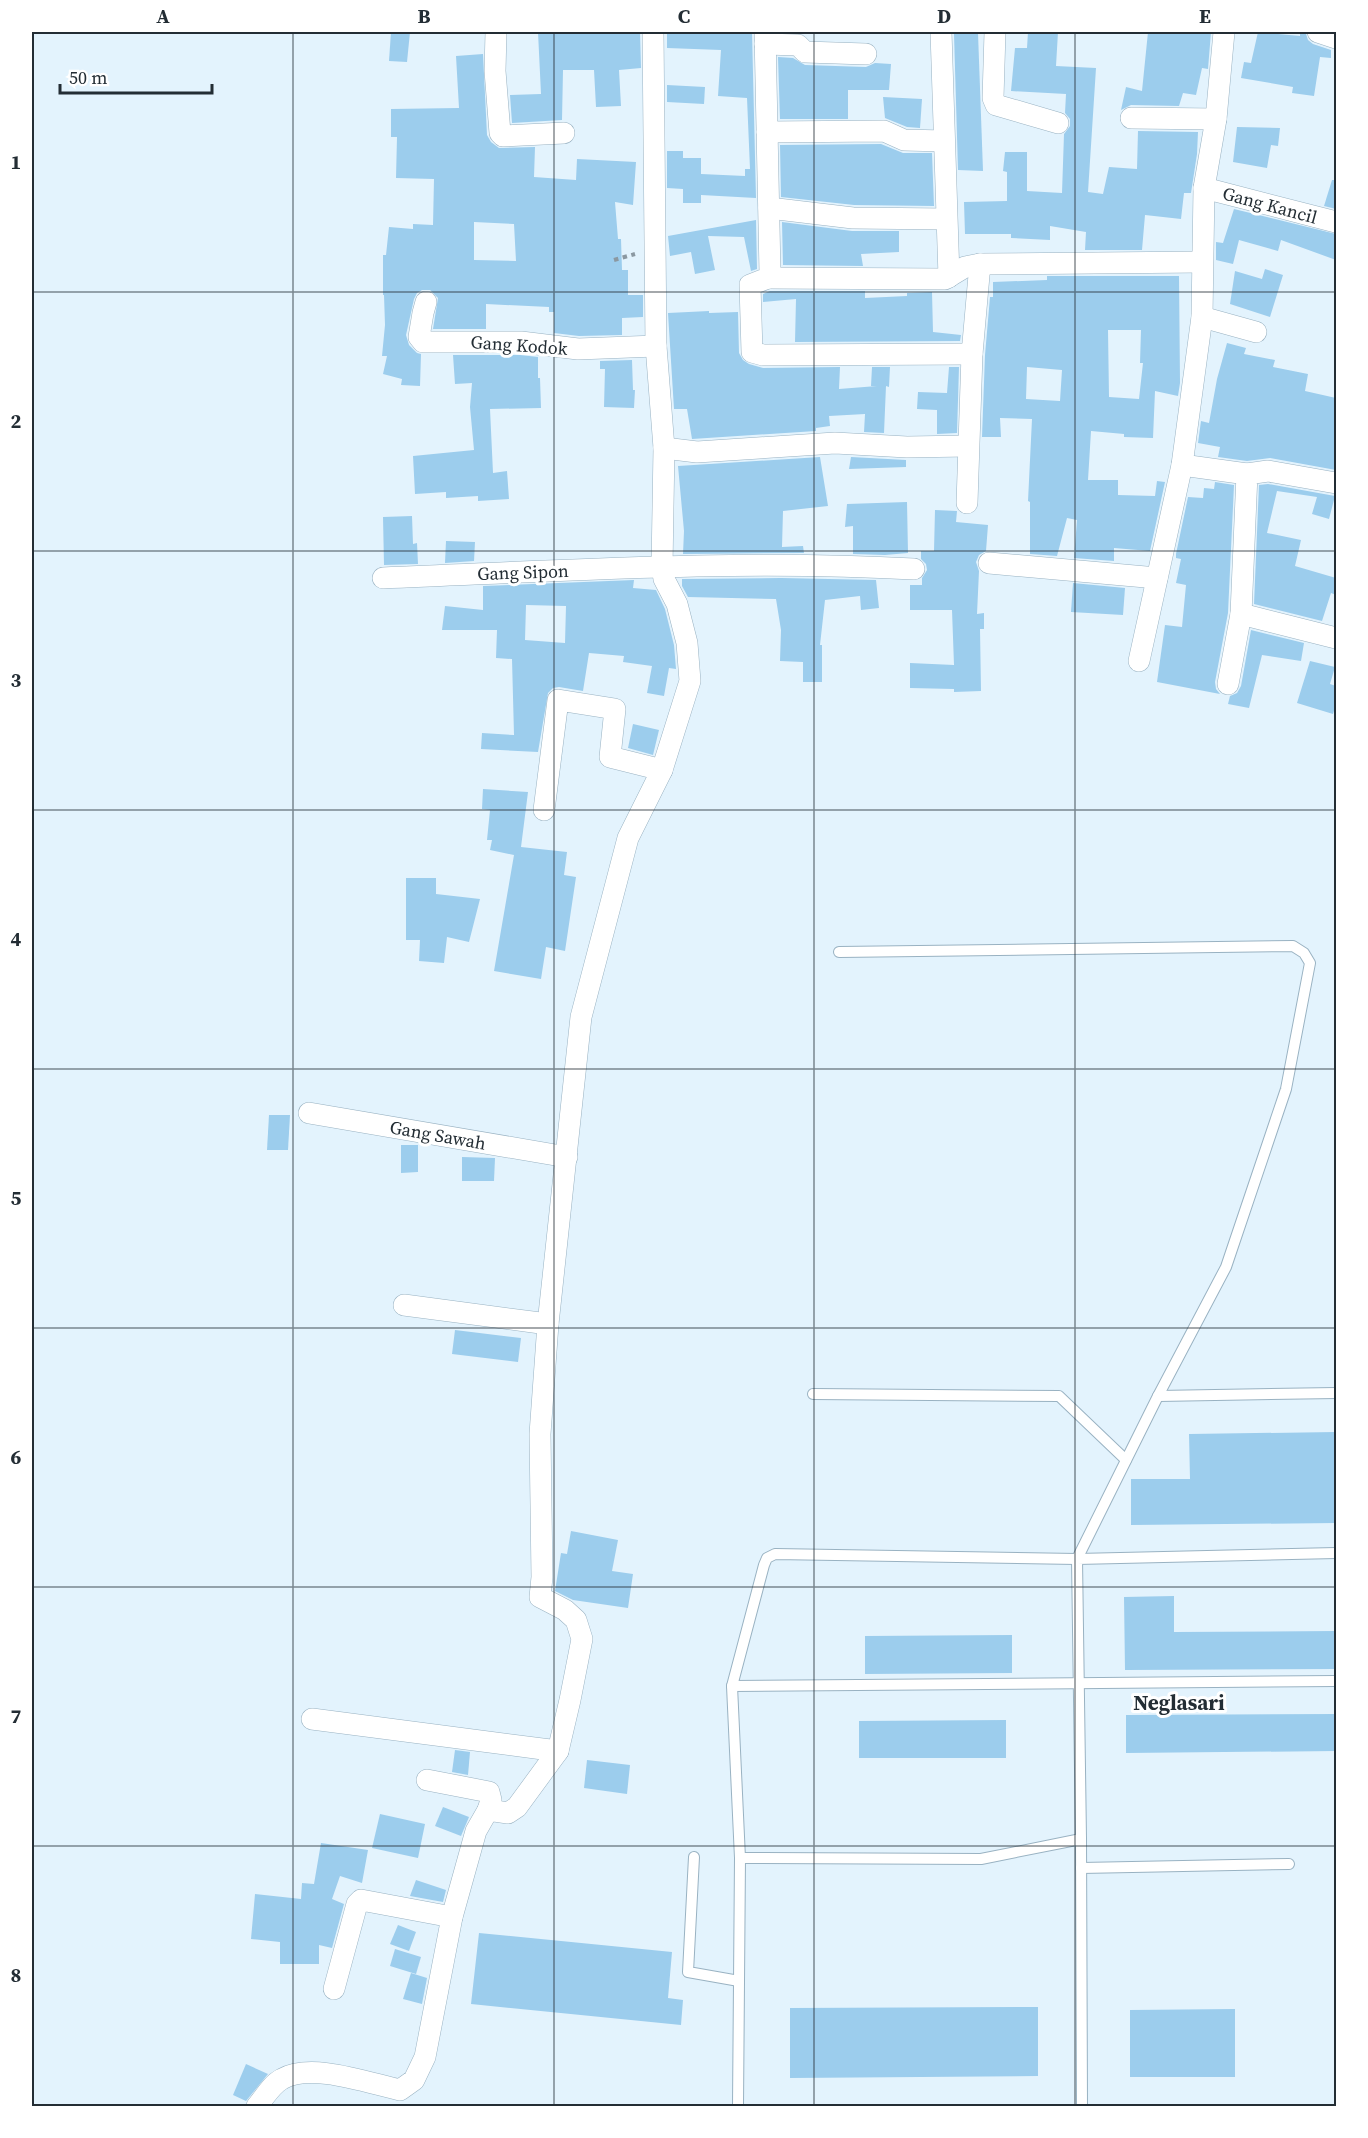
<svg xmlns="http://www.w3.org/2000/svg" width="1368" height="2138" font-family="'Source Serif 4',serif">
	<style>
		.building { fill: #9ccded; fill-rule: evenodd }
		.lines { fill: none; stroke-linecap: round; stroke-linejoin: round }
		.lane-casing { stroke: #99b2c2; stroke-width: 12 }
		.street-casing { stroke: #99b2c2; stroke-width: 22 }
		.path { stroke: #8b98a1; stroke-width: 4; stroke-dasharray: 4.5 4.5; stroke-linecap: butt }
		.lane { stroke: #fff; stroke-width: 10 }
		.street { stroke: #fff; stroke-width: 21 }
		.grid { fill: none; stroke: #232d34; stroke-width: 1.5; stroke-opacity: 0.55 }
		.labels { text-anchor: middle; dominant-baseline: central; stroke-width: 6; stroke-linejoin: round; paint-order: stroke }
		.street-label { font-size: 18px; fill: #232d34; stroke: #fff }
		.quarter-label { font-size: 21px; font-weight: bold; fill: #232d34; stroke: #fff }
		.neatline { fill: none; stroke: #232d34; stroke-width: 2 }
		.grid-label { font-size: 20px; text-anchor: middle; font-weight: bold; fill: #232d34 }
	</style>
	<rect width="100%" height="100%" fill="#e3f3fd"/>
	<g class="building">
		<path d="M 391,32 L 410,32 L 407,62 L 389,61 Z"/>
		<path d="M 538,32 L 640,32 L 641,68 L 619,70 L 621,106 L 596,107 L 594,70 L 563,70 L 562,120 L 512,123 L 510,95 L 541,94 Z"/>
		<path d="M 667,32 L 730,32 L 730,34 L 752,32 L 756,198 L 701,195 L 701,203 L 683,203 L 683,189 L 667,188 L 667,151 L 683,151 L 683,158 L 701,158 L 701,174 L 745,176 L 745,169 L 750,169 L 747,98 L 718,96 L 721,50 L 667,48 Z"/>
		<path d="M 1028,32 L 1058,32 L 1056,66 L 1096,68 L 1088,192 L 1103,194 L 1109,167 L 1137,169 L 1138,131 L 1198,132 L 1197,154 L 1191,193 L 1184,193 L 1181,219 L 1145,215 L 1142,250 L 1085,250 L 1086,232 L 1050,226 L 1050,240 L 1011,238 L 1011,234 L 965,234 L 964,202 L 1007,201 L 1007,172 L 1003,171 L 1005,152 L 1027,152 L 1027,191 L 1062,193 L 1064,134 L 1070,126 L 1070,119 L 1065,113 L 1066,94 L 1011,91 L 1015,48 L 1027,48 Z"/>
		<path d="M 1148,32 L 1211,32 L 1208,69 L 1202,68 L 1196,95 L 1183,93 L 1179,106 L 1131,105 L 1121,110 L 1126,87 L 1142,91 Z"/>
		<path d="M 1258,32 L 1300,36 L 1300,34 L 1306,34 L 1308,40 L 1313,44 L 1331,50 L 1331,58 L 1320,57 L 1314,96 L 1292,93 L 1293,87 L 1241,78 L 1244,62 L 1251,63 Z"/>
		<path d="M 978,33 L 983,171 L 958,170 L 954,34 Z"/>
		<path d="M 483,54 L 487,135 L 491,142 L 499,148 L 535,147 L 534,177 L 576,180 L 577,159 L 636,162 L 633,205 L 615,202 L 618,239 L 621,239 L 622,270 L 628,270 L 628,295 L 643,295 L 643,317 L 622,318 L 622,335 L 579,336 L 554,333 L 554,312 L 549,312 L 549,307 L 486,304 L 486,329 L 433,329 L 438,298 L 430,290 L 422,290 L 417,293 L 414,299 L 406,335 L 409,345 L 417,353 L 421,354 L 420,386 L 401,385 L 402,379 L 383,374 L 387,356 L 382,356 L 385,325 L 384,295 L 383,295 L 383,255 L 386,255 L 389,227 L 413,229 L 413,224 L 433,225 L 434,179 L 396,178 L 397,137 L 391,137 L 391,109 L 459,108 L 456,56 ZM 474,222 L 514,224 L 516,261 L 474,260 Z"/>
		<path d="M 778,57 L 793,58 L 805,65 L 866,67 L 875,63 L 891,64 L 889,90 L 848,90 L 848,119 L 780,119 Z"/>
		<path d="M 667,85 L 705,87 L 704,104 L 667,102 Z"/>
		<path d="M 883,97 L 922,99 L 920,128 L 907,127 L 885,118 Z"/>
		<path d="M 1237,127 L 1280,128 L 1278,146 L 1271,145 L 1267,168 L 1233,162 Z"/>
		<path d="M 881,144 L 903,153 L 932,153 L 934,206 L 854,205 L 781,197 L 780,145 Z"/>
		<path d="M 1332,180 L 1336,180 L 1336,209 L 1324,206 Z"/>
		<path d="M 1234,209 L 1336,234 L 1336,260 L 1281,240 L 1278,251 L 1239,240 L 1233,264 L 1216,260 L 1216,242 L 1223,243 Z"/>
		<path d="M 756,220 L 757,269 L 751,271 L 744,237 L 708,236 L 715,270 L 695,274 L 691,252 L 670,256 L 668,236 Z"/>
		<path d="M 782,222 L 852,231 L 899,231 L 899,252 L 861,254 L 863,266 L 783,265 Z"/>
		<path d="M 1265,269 L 1283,275 L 1270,317 L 1230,304 L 1235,271 L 1262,279 Z"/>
		<path d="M 1047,276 L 1179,276 L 1180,383 L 1178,396 L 1155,391 L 1153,438 L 1124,437 L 1124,434 L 1091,431 L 1088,480 L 1118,480 L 1118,495 L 1155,496 L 1157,481 L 1165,482 L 1150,551 L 1114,548 L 1114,561 L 1074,558 L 1077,520 L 1067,518 L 1057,556 L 1030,554 L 1030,502 L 1028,501 L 1032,419 L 1000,418 L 1001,437 L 982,437 L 985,355 L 990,297 L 993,297 L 993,282 L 1047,280 ZM 1108,330 L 1141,330 L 1140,363 L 1143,363 L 1139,399 L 1109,397 ZM 1027,367 L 1062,370 L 1060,401 L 1026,399 Z"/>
		<path d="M 770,291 L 865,291 L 865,298 L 907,296 L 907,293 L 932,292 L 933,332 L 961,335 L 960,341 L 795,342 L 796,299 L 763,302 L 763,294 Z"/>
		<path d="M 709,311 L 709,313 L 738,312 L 739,353 L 743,360 L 749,364 L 763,368 L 840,367 L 839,389 L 877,386 L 871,386 L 872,367 L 890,367 L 889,387 L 886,386 L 884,433 L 864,432 L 865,414 L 829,416 L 830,426 L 816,428 L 816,431 L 692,439 L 687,409 L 674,409 L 668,313 Z"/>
		<path d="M 1227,343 L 1246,348 L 1244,354 L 1275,360 L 1273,367 L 1308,374 L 1305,391 L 1336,398 L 1336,470 L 1270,458 L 1247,461 L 1218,457 L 1220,447 L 1198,443 L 1201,421 L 1209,423 L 1217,379 Z"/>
		<path d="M 453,355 L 520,355 L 538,357 L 538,378 L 540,378 L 541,408 L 490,409 L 493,473 L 507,471 L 509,499 L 478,501 L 478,496 L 446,498 L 446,492 L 415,494 L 413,456 L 474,450 L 470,407 L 472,383 L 455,384 Z"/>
		<path d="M 632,360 L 633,390 L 635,390 L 634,408 L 604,407 L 605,369 L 600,369 L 600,361 Z"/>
		<path d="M 949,367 L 959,367 L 957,433 L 937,434 L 937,410 L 917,409 L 918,392 L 947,393 Z"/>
		<path d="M 820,457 L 828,506 L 783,511 L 782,547 L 803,546 L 804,553 L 683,554 L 684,531 L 678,466 Z"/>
		<path d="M 851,457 L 906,460 L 906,467 L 849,469 Z"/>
		<path d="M 1215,482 L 1234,485 L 1228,613 L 1215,682 L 1216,689 L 1220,694 L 1157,682 L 1165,625 L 1182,627 L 1186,585 L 1176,583 L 1181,559 L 1176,558 L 1176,554 L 1188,497 L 1203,498 L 1204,488 L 1214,489 Z"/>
		<path d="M 1268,484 L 1335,496 L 1329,519 L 1312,514 L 1317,497 L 1277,491 L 1267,533 L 1301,540 L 1295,566 L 1336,578 L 1336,595 L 1331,593 L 1322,621 L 1254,604 L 1259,485 Z"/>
		<path d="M 907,502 L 908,553 L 885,555 L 853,554 L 853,526 L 845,527 L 847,504 Z"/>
		<path d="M 935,510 L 957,511 L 956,522 L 988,525 L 986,551 L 979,555 L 976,562 L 979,571 L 977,614 L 984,613 L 984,629 L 980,629 L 981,691 L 954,692 L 954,689 L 910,688 L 910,663 L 954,665 L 952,610 L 910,610 L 910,585 L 922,585 L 922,578 L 927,570 L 926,564 L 921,559 L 921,551 L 934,551 Z"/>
		<path d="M 412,516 L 413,544 L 417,543 L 418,564 L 384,565 L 383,517 Z"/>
		<path d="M 446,541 L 475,542 L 474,561 L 445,563 Z"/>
		<path d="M 781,578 L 876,580 L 879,608 L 861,610 L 860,596 L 825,600 L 820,645 L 822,645 L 822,682 L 803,682 L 803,662 L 780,661 L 781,630 L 776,599 L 688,597 L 682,586 L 682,579 Z"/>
		<path d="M 634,580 L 633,588 L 656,590 L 665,609 L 674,645 L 676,669 L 669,668 L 664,696 L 647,693 L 652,666 L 623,662 L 624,656 L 589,653 L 583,691 L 559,687 L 553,688 L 548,693 L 538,752 L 481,749 L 482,733 L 514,735 L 512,659 L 496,658 L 497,630 L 442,630 L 445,606 L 483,610 L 483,586 ZM 526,605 L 566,606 L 565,643 L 525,640 Z"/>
		<path d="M 1073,583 L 1125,588 L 1123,615 L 1071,612 Z"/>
		<path d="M 1251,630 L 1304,643 L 1301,661 L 1262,655 L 1249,708 L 1228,704 L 1230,696 L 1237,693 L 1241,686 Z"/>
		<path d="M 1310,661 L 1335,667 L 1330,684 L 1336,686 L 1336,704 L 1333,714 L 1297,703 Z"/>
		<path d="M 633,724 L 659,730 L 653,755 L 628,748 Z"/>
		<path d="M 483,789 L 528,792 L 521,847 L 567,852 L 564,875 L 576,877 L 565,951 L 546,947 L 541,979 L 494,971 L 514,855 L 490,850 L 492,840 L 487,840 L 490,810 L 482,809 Z"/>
		<path d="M 406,878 L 436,878 L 436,894 L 480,899 L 469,942 L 447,937 L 444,963 L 419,961 L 420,940 L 406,940 Z"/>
		<path d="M 269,1115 L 290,1115 L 288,1150 L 267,1150 Z"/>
		<path d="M 401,1145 L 418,1145 L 418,1172 L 401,1173 Z"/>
		<path d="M 462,1157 L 495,1158 L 494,1181 L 462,1181 Z"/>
		<path d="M 455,1330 L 521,1338 L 518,1362 L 452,1354 Z"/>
		<path d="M 1336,1432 L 1336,1523 L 1131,1525 L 1131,1479 L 1190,1479 L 1189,1434 Z"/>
		<path d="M 571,1531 L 618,1540 L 612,1571 L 633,1574 L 628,1608 L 573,1600 L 555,1591 L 561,1553 L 567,1554 Z"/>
		<path d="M 1174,1596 L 1174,1632 L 1336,1631 L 1336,1669 L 1125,1670 L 1124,1597 Z"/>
		<path d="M 1012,1635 L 1012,1673 L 865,1674 L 865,1636 Z"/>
		<path d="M 1336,1714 L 1336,1751 L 1126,1753 L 1126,1715 Z"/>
		<path d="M 1006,1720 L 1006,1758 L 859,1758 L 859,1721 Z"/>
		<path d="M 455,1750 L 470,1752 L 468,1775 L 452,1772 Z"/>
		<path d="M 587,1760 L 630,1765 L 627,1794 L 584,1788 Z"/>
		<path d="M 443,1807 L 469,1817 L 461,1836 L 435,1826 Z"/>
		<path d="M 380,1814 L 425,1824 L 418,1858 L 372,1848 Z"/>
		<path d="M 321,1843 L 368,1850 L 362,1883 L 340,1876 L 332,1899 L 344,1904 L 332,1948 L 319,1945 L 319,1964 L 280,1964 L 280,1942 L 251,1939 L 255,1894 L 301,1899 L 302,1883 L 314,1884 Z"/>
		<path d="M 416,1880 L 446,1890 L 443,1902 L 410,1896 Z"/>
		<path d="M 398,1925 L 416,1932 L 409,1951 L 390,1944 Z"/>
		<path d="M 479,1933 L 672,1952 L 668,1998 L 683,2000 L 681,2025 L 471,2004 Z"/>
		<path d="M 395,1949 L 421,1957 L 416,1974 L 390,1966 Z"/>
		<path d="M 411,1973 L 427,1978 L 422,2004 L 403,1999 Z"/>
		<path d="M 1038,2007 L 1038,2076 L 790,2078 L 790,2008 Z"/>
		<path d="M 1235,2009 L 1235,2077 L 1130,2077 L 1130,2010 Z"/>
		<path d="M 246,2064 L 268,2074 L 246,2101 L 233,2095 Z"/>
	</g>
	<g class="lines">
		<g class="lane-casing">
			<g id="lane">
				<path d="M 839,952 L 1293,946 L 1304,953 L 1310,963 L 1286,1089 L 1226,1267 L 1158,1396 L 1077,1559 L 775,1554 L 767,1558 L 764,1565 L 732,1686 L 1336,1681"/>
				<path d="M 813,1394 L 1059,1396 L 1126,1460"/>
				<path d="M 1158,1396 L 1336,1393"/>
				<path d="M 732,1686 L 740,1858 L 738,2106"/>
				<path d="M 694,1857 L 688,1972 L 739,1981"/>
				<path d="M 740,1858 L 981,1859 L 1081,1839"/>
				<path d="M 1081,1868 L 1289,1864"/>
				<path d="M 1082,2106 L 1081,1839 L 1077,1559 L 1336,1553"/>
			</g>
		</g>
		<g class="street-casing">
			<g id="street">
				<path d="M 496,32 L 495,71 L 500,133 L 503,136 L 564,133"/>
				<path d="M 765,32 L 770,273 L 768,278 L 750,285 L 752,352 L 763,355 L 972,354"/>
				<path d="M 941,32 L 949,277"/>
				<path d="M 995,32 L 993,98 L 996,105 L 1058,123"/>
				<path d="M 1318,32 L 1336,38"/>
				<path d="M 765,44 L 798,45 L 805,52 L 866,54"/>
				<path d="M 1131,118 L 1216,119"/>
				<path d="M 767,132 L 884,131 L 904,140 L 944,141"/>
				<path d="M 1204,188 L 1336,222"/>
				<path d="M 769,208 L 853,218 L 946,219"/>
				<path d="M 768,278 L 945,279 L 965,267 L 980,264 L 1202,262"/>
				<path d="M 426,302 L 423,313 L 419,337 L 423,342 L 521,342 L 578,349 L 656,346"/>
				<path d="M 1202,317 L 1256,332"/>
				<path d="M 664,448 L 697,452 L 835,443 L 907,447 L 968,446"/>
				<path d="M 1182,465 L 1247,474"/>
				<path d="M 967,503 L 972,354 L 980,264"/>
				<path d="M 989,563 L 1157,578"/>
				<path d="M 383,578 C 559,571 737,559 914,569"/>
				<path d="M 1241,614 L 1336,638"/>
				<path d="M 1139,661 L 1182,465 L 1202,317 L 1204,188 L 1216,119 L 1224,32"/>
				<path d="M 1228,684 L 1241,614 L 1247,474 L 1268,471 L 1336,483"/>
				<path d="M 544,810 L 558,700 L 615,709 L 610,757 L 662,770"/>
				<path d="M 309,1113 L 567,1157"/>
				<path d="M 404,1305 L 548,1324"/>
				<path d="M 312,1719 L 558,1751"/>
				<path d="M 427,1780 L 489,1792 L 491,1800 L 488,1810"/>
				<path d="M 334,1989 L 357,1904 L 361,1900 L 452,1917"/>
				<path d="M 257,2106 C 264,2098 272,2084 282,2079 C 311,2062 368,2083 400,2090 L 414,2080 L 425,2057 L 452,1917 L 476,1831 L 488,1810 L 508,1813 L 517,1807 L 558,1751 L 570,1700 L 582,1639 L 576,1620 L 565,1610 L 540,1597 L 542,1577 L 540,1434 L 548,1324 L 581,1017 L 628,838 L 662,770 L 690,681 L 687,643 L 677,604 L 664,579 L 662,567 L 664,448 L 656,346 L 653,32"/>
			</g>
		</g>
		<path class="path" d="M 614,260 L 635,254"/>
		<use href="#lane" class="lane"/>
		<use href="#street" class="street"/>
	</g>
	<path class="grid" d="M 293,32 L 293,2106M 554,32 L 554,2106M 814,32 L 814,2106M 1075,32 L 1075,2106M 32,292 L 1336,292M 32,551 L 1336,551M 32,810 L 1336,810M 32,1069 L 1336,1069M 32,1328 L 1336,1328M 32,1587 L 1336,1587M 32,1846 L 1336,1846"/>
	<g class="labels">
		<g class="street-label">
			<text transform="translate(1270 205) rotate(15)">Gang Kancil</text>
			<text transform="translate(519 345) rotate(4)">Gang Kodok</text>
			<text transform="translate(523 572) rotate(-2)">Gang Sipon</text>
			<text transform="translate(438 1135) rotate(10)">Gang Sawah</text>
		</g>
		<g class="quarter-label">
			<text x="1179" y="1702">Neglasari</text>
		</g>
	</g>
	<rect width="1368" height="2138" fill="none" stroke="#ffffff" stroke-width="66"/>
	<path d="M60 84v9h152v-9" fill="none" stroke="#232d34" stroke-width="3"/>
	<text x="69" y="84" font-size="18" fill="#232d34" stroke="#ffffff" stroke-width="4.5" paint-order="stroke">50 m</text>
	<rect x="33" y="33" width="1302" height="2072" class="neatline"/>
	<g class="grid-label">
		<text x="163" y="23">A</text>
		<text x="424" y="23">B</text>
		<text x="684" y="23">C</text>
		<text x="944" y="23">D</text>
		<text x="1205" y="23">E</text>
		<text x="16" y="169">1</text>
		<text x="16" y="428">2</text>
		<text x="16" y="687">3</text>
		<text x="16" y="946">4</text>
		<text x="16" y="1205">5</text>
		<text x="16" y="1464">6</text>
		<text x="16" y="1723">7</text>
		<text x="16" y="1982">8</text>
	</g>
</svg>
